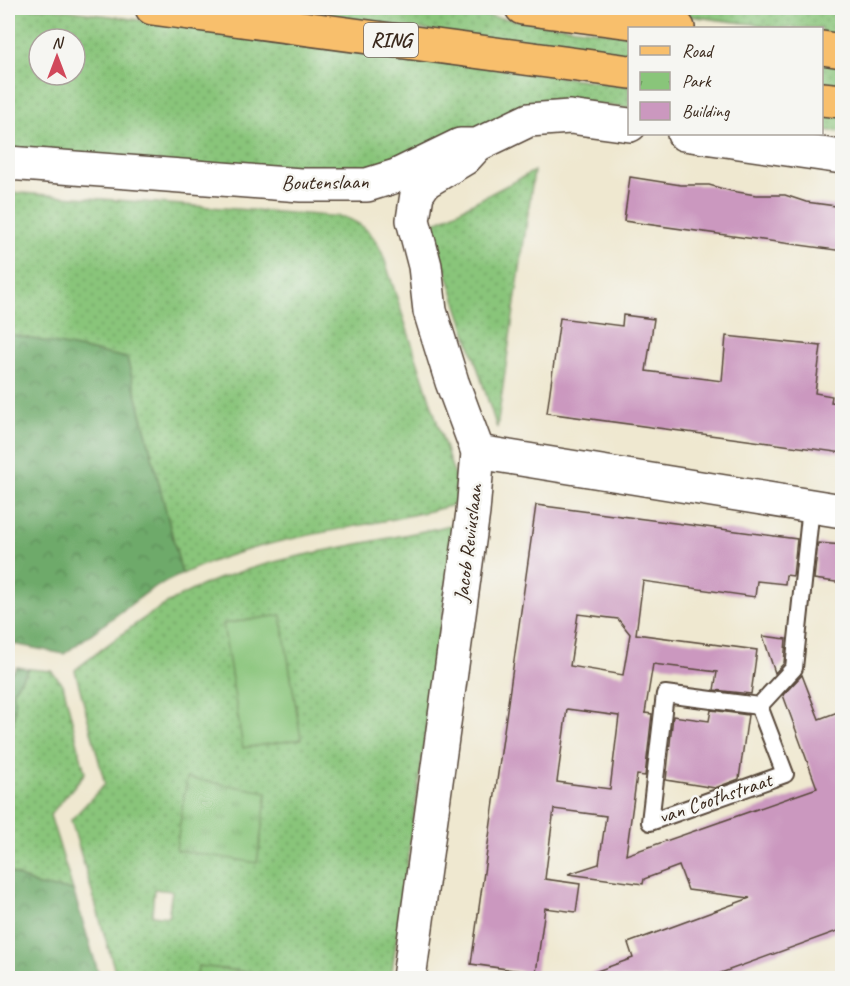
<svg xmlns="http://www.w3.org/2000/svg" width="850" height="986" font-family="Caveat,sans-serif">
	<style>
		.grass { fill: url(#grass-dots); stroke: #62784c; stroke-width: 1.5; fill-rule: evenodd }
		.forest { fill: url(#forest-crowns); stroke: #546a44; stroke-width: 1.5 }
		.park { fill: url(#park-tufts); stroke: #62784c; stroke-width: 1.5 }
		.garden { fill: #89c57a; stroke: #62784c; stroke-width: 1.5 }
		.building { fill: #cb98bf; fill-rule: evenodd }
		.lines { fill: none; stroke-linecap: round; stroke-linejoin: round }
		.lane-casing { stroke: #564639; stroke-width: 20 }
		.street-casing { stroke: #564639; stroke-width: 36 }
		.primary-casing { stroke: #564639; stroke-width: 36 }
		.lane { stroke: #fff; stroke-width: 16 }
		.street { stroke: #fff; stroke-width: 33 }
		.primary { stroke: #f8bf6c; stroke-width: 33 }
		.labels { text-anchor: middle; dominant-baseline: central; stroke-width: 5; stroke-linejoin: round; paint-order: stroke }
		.shield { fill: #f6f6f2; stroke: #73675e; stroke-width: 1.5 }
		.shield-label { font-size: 20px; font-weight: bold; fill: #3b2a1e }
		.street-label { font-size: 21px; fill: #3b2a1e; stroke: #f6f6f2 }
	</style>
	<defs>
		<pattern id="grass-dots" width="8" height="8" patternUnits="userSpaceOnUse" patternTransform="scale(1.5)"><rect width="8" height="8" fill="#89c57a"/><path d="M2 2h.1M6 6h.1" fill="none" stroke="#71a063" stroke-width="1.8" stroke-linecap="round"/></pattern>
		<pattern id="forest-crowns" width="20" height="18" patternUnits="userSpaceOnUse" patternTransform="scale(1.5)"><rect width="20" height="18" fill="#6eaa6a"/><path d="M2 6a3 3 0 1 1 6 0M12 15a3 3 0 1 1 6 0" fill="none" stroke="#5c8b57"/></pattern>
		<pattern id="park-tufts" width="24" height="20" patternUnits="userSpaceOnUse" patternTransform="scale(1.5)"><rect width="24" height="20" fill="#89c57a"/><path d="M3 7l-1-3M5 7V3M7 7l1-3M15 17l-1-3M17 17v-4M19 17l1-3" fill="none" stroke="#71a063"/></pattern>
	</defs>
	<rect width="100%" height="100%" fill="#f6f6f2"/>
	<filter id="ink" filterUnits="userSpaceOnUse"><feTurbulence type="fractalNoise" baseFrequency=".0167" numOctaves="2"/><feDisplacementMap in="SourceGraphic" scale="12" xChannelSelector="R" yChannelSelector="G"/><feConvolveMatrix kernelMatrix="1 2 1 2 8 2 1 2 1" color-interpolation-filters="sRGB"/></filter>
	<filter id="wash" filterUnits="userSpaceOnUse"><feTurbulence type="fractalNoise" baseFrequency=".008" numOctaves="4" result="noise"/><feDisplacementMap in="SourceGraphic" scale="24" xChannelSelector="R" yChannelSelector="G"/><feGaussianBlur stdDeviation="1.35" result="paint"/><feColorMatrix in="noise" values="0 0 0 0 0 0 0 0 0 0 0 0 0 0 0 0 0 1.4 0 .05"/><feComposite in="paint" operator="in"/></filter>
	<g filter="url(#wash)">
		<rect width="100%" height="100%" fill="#efe8d0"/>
		<g class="grass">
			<path d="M 8,8 L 51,8 L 629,86 L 629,108 L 556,100 L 532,104 L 394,168 L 358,176 L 8,153 ZM 39,39 L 75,39 L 75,75 L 39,75 Z"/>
			<path d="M 261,8 L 424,8 L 629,35 L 629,57 Z"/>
			<path d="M 627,8 L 824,8 L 842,10 L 842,37 L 822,34 L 822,28 L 782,28 Z"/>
			<path d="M 822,61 L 842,64 L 842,86 L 822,83 Z"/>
			<path d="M 822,112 L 842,115 L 842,132 L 822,130 Z"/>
			<path d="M 534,171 L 497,428 L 435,237 L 433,224 Z"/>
			<path d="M 8,192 L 344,217 C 366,225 376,237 384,258 L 456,480 L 457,504 C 366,530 269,533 182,574 L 127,359 L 8,334 Z"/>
			<path d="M 455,524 L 391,978 L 270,978 L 271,975 L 198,966 L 197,978 L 117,978 L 71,820 L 105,784 L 75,670 C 120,635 164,599 218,579 C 294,552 376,543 455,524 ZM 154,889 L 172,891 L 168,917 L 152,915 Z"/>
			<path d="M 29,669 L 51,671 L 63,684 L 85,773 L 50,815 L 73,890 L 38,886 L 8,871 L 8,733 C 16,720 16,705 13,690 Z"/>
		</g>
		<g class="forest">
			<path d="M 8,334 L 127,358 L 182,574 L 153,588 L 64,654 L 8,643 Z"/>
			<path d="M 17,667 L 29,669 L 13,690 C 16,705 16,720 8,733 L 8,676 Z"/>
			<path d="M 8,871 L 38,886 L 73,890 L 100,978 L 26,978 L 8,974 Z"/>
		</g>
		<path class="park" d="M 187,778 L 267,792 L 257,863 L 176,850 Z"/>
		<g class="garden">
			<path d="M 281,615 L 301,739 L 243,748 L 223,624 Z"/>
			<path d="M 198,966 L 271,975 L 270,978 L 197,978 Z"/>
		</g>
		<g id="blocks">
			<g class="building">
				<path d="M 630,177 L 681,185 L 709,185 L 731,191 L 756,195 L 785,195 L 806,202 L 843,207 L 843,251 L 624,221 Z"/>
				<path d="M 623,315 L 654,319 L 646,371 L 722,381 L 726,336 L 821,346 L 815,393 L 832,396 L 831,402 L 843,403 L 843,453 L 547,413 L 560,318 L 622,326 Z"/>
				<path d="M 536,505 L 797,539 L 793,576 L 786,575 L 785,584 L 757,581 L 755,597 L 643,581 L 636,634 L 757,650 L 751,694 L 714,690 L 717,672 L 653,664 L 645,713 L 652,714 L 645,776 L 637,775 L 626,855 L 817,788 L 783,695 L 802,675 L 819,719 L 843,710 L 843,929 L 707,978 L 586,978 L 586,975 L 633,958 L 628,943 L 750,898 L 688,890 L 679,866 L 644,879 L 643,884 L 568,874 L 599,864 L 606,816 L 554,809 L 545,879 L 580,884 L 576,912 L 545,908 L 536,973 L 471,964 ZM 578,614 L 618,619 L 630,634 L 623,675 L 570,666 ZM 567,709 L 619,716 L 610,789 L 557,782 Z"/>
				<path d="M 818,543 L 843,545 L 843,583 L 814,579 Z"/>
				<path d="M 763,636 L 786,639 L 784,663 L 775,673 Z"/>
				<path d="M 711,710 L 748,715 L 739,779 L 715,788 L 666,780 L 673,716 L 709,721 Z"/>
			</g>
		</g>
	</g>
	<g filter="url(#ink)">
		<use href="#blocks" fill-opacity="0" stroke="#564639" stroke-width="1.5"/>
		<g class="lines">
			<g class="lane-casing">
				<path id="lane" d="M 759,706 L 785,774 L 650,822 L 665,694 L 759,706 L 794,668 L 811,507"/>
			</g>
			<g class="street-casing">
				<g id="street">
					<path d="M 684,134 L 842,157"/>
					<path d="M 8,163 L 301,185 L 367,185 L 396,176 L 460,145 L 477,145 L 529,120 L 570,117 L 630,125"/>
					<path d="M 478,452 L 842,511"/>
					<path d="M 409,978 L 473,512 L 478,452 L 452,382 L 430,311 L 425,266 L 413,220 L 417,194 L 425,182 L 465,158 L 477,145"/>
				</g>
			</g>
			<g class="primary-casing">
				<g id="primary">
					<path d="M 152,8 L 630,72"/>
					<path d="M 522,8 L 678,28"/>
					<path d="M 822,48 L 842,51"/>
					<path d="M 822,99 L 842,101"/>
				</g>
			</g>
			<use href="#lane" class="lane"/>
			<use href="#street" class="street"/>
			<use href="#primary" class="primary"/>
		</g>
	</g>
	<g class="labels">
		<rect class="shield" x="364" y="23" width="54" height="34" rx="4.5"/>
		<g class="shield-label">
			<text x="391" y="40">RING</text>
		</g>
		<g class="street-label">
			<text transform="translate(325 182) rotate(-1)">Boutenslaan</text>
			<text transform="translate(468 543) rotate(-83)">Jacob Reviuslaan</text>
			<text transform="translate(715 798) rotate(-19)">van Coothstraat</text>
		</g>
	</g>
	<rect width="850" height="986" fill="none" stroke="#f6f6f2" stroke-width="30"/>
	<rect x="628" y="27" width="195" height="108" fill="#f6f6f2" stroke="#aba49d" stroke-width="1.5"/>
	<rect x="640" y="46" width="30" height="9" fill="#f8bf6c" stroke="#aba49d" stroke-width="1.5"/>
	<text x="682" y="57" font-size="18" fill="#3b2a1e">Road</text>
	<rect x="640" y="72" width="30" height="18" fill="url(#park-tufts)" stroke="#aba49d" stroke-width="1.5"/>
	<text x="682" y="87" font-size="18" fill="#3b2a1e">Park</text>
	<rect x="640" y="102" width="30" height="18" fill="#cb98bf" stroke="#aba49d" stroke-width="1.5"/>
	<text x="682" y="117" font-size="18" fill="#3b2a1e">Building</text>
	<g transform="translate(57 57)"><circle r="28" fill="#f6f6f2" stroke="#aba49d" stroke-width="1.5"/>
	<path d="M0-4.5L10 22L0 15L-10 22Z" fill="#d1495b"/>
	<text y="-9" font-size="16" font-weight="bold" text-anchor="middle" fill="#3b2a1e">N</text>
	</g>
</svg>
